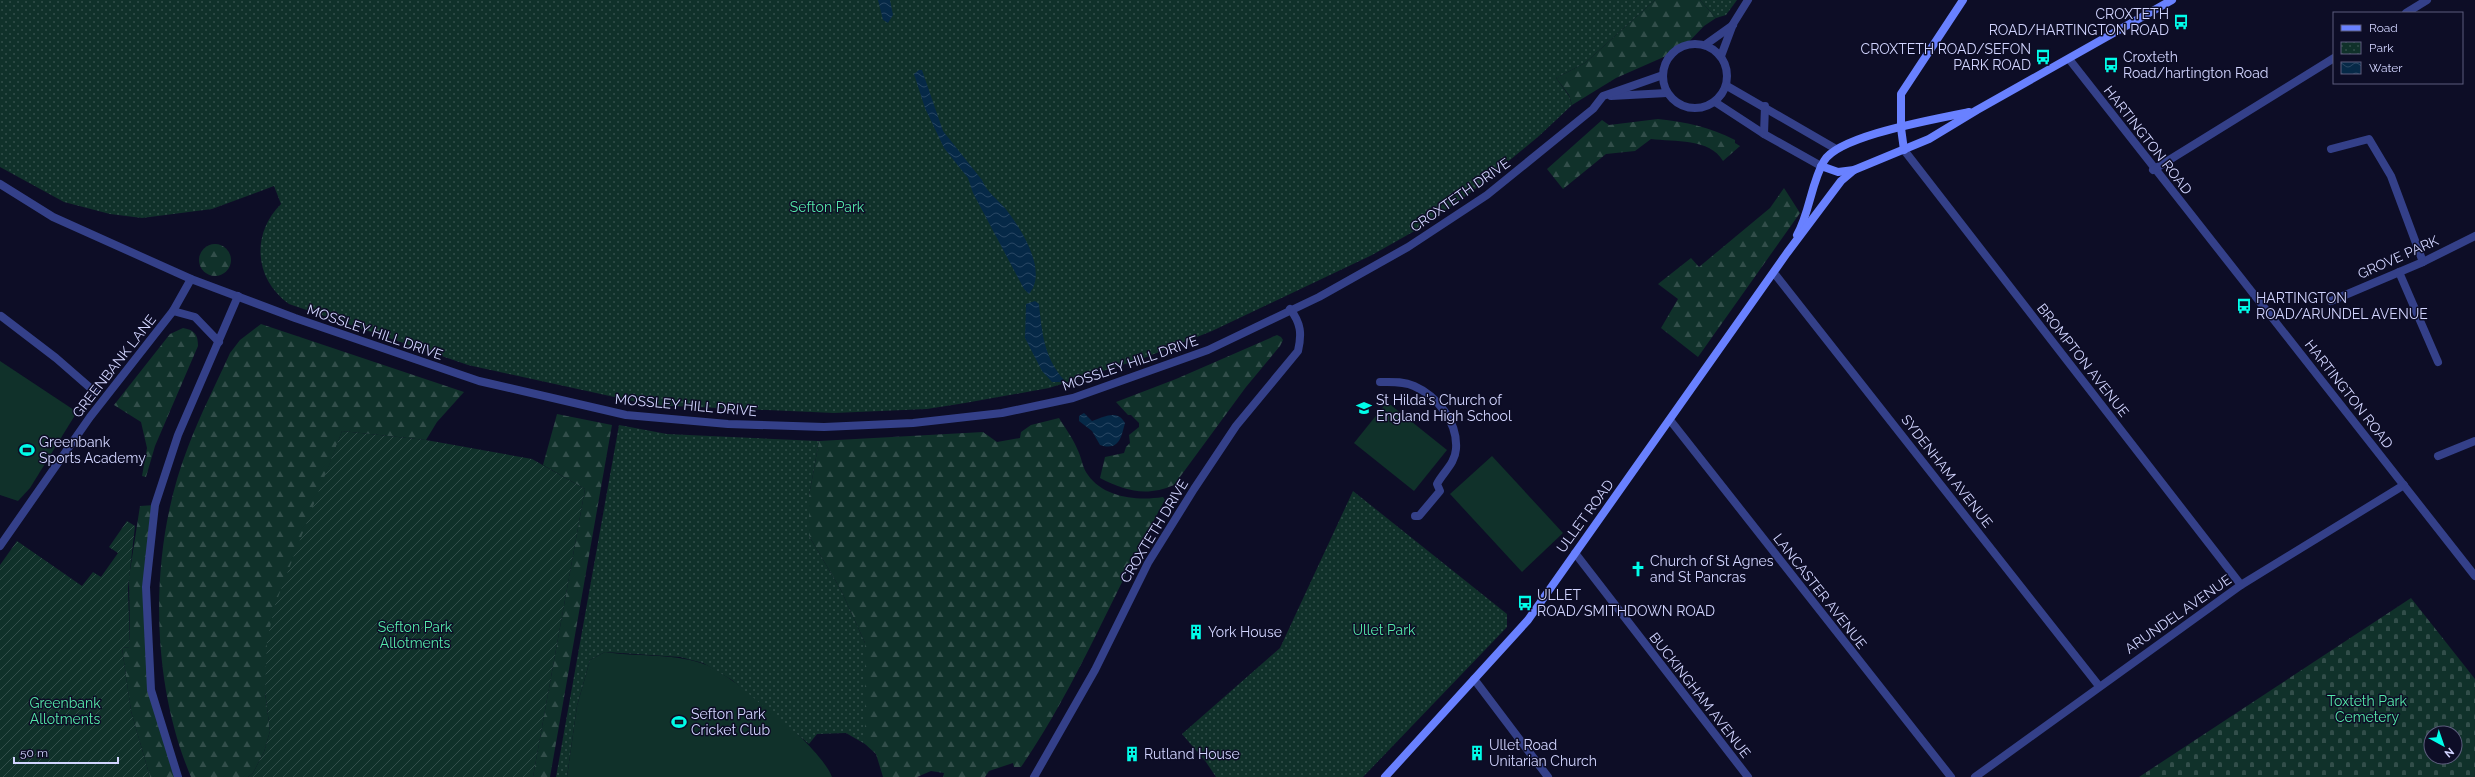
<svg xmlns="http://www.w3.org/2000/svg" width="2475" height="777" font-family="Raleway,sans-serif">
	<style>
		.grass { fill: #10312a }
		.forest { fill: url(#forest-firs) }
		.cemetery { fill: url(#cemetery-stones); fill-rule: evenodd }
		.park { fill: url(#park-dots) }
		.garden { fill: url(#garden-furrows) }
		.water { fill: url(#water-waves) }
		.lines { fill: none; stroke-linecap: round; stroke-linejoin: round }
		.pedestrian { stroke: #344089; stroke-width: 8 }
		.minor { stroke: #344089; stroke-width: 8 }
		.tertiary { stroke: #344089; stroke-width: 8 }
		.secondary { stroke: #6981ff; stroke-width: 8 }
		.labels { text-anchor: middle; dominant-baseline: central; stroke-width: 3; stroke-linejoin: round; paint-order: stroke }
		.poi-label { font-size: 14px; fill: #d2d5ff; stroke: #0d0d26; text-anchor: start }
		.street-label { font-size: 14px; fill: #d2d5ff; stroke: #0d0d26 }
		.park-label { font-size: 14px; fill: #55e9a9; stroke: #0d0d26 }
	</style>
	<defs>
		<pattern id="forest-firs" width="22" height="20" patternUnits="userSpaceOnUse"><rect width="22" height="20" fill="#10312a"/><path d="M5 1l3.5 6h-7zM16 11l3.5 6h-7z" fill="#324e4a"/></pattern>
		<pattern id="cemetery-stones" width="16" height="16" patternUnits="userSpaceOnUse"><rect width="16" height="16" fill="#10312a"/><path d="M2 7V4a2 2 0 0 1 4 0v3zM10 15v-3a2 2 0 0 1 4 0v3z" fill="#324e4a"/></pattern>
		<pattern id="park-dots" width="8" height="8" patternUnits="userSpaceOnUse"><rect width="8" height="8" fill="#10312a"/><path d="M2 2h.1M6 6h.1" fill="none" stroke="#324e4a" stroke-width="1.8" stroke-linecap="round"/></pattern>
		<pattern id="garden-furrows" width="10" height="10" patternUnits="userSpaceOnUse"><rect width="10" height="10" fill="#10312a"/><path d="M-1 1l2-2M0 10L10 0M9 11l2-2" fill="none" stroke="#324e4a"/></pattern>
		<pattern id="water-waves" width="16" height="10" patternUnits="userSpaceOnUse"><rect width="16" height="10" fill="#062947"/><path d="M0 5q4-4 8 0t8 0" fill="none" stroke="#294763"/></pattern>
	</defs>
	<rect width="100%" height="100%" fill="#0d0d26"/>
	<g class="grass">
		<path d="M 0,361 L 77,412 L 30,488 L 18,501 L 0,495 Z"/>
		<path d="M 1387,402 L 1447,450 L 1414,491 L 1354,443 Z"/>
		<path d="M 1492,456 L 1563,533 L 1522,572 L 1450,494 Z"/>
		<path d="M 605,652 C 637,657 670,653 701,663 C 730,672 822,748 832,777 L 567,777 L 577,706 L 590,660 Z"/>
	</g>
	<g class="forest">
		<path d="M 1655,0 L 1700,0 L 1716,18 L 1704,26 L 1682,49 L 1616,78 L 1572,105 L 1569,95 L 1556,78 L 1585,63 Z"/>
		<path d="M 1658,119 C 1686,122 1710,127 1735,140 L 1735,143 L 1740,146 L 1723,161 C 1710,138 1674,142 1651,139 L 1635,151 L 1606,154 L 1563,189 L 1547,169 L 1602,120 L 1609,125 Z"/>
		<path d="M 1784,188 L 1800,213 L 1698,357 L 1661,328 L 1678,299 L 1658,284 L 1691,258 L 1699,267 L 1770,208 Z"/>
		<circle cx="215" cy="260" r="16"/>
		<path d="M 261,324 L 464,392 L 437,422 L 426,440 L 342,431 L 317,498 L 265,692 L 270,731 L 264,752 L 253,773 L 248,777 L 191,777 C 149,678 149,546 188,447 C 200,415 216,384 230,353 L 240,340 Z"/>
		<path d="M 183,328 C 195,330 198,335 198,346 L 155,446 L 146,477 L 142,476 L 147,448 L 141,422 L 114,405 L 170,334 Z"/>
		<path d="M 1277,335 L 1281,337 L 1283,340 L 1280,346 L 1246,387 L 1174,485 C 1147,497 1125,491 1100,478 L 1105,457 L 1124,453 L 1126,447 L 1130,443 L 1129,435 L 1139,427 L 1139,423 L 1131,415 L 1128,415 L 1116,402 L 1176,379 Z"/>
		<path d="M 557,414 L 612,425 L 550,777 L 533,777 L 585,489 L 543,465 Z"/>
		<path d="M 1059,418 C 1066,429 1074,440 1079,453 C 1082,460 1083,469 1088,475 C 1104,498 1138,501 1163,497 L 1165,500 C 1115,588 1079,683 1021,767 L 1014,767 L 1013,763 L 989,771 L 985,777 L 943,777 L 944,773 L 931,771 L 917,777 L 883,777 L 876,754 L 865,744 L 865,643 L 841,590 L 809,536 L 809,496 L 819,441 L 983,432 L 997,442 L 1020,438 L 1021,432 L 1031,425 Z"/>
		<path d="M 155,505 L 146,587 L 150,690 L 179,777 L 150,777 L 131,711 L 122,648 L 130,647 L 129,577 L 140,506 Z"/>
	</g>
	<path class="cemetery" d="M 2411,598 L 2475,679 L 2475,777 L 2139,777 ZM 2431,733 L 2455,733 L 2455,757 L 2431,757 Z"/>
	<g class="park">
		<path d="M 0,0 L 1655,0 L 1585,63 L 1556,78 L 1569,96 L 1572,105 L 1539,136 L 1470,193 L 1418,229 L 1372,255 L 1212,331 L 1144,358 L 1049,388 L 965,403 L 927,409 L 834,413 L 651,405 L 468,365 L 289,304 C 254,279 251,234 281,204 L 274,186 L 212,209 L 142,218 L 110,214 L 64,202 L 0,167 Z"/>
		<path d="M 1700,0 L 1737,0 L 1726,15 L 1716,18 Z"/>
		<path d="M 619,425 L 667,434 L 819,441 L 809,496 L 809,536 L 841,590 L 865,643 L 865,744 L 846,733 L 817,734 L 809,744 L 732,680 L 703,663 L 680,657 L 605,652 L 590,660 L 577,706 L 567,777 L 556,777 Z"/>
		<path d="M 1353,491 L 1507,614 L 1507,627 L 1363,777 L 1216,777 L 1206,762 L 1182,734 L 1280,648 Z"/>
	</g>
	<g class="garden">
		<path d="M 342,431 L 426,440 L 532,459 L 585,489 L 533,777 L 248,777 L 253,773 L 264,752 L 270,731 L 265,692 L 267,641 L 275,605 Z"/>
		<path d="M 127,521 L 135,526 L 128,588 L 130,647 L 122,648 L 131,711 L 150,777 L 0,777 L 0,565 L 17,541 L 82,586 L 93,572 L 101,577 L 118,553 L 109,547 Z"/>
	</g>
	<g class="water">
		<path d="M 878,0 L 890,0 L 893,15 L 888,23 L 883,20 Z"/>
		<path d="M 919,70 L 922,70 L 943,131 L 982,180 C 986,191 997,199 1005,208 C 1020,227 1049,271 1029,294 L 1024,289 L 973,193 L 968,178 L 944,148 L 925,108 L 914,74 Z"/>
		<path d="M 1035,301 L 1039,304 C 1042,333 1044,357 1064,380 L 1062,382 L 1052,382 L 1042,371 L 1025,338 L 1026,304 Z"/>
		<path d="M 1084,413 L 1092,421 C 1105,417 1117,409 1125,423 C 1121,438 1119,451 1100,445 L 1092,431 L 1079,421 L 1079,416 Z"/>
	</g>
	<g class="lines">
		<path class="pedestrian" d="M 1380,382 C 1391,382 1403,381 1414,386 C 1437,396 1458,422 1456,449 C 1455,464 1443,472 1437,484 L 1440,491 L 1419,516 L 1415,516"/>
		<g class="minor">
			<path d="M 2406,13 L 2427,0"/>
			<path d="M 2069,59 L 2475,576"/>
			<path d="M 1611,96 L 1667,93"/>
			<path d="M 2331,149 L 2369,139 L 2391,176 L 2423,262"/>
			<path d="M 1904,150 L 2241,585"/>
			<path d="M 2153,170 L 2334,58"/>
			<path d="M 0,184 L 53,217 L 191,279 L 295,318 L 479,381 L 626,415 L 728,424 L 824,427 L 913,423 L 1002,413 L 1073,398 L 1208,350 L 1319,297 L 1408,247 L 1487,195 L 1593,109 L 1603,96 L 1663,75"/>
			<path d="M 2399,272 L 2438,362"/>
			<path d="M 1774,273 L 2099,686"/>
			<path d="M 2331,301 L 2423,262 L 2475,236"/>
			<path d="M 173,311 L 195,317 L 219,342"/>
			<path d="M 1,316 L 56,358 L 95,392"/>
			<path d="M 1670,420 L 1951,777"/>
			<path d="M 2438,456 L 2475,441"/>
			<path d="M 0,546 L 90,417 L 173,311 L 191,279"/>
			<path d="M 1575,553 L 1748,777"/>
			<path d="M 1474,679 L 1548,777"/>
			<path d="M 178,777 L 151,690 L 146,587 L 155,505 L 178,435 L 238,296"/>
			<path d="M 1034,777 L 1095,670 L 1148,563 L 1194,489 L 1236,426 L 1298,351 C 1302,334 1301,323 1290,309"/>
			<path d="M 1975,777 L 2241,585 L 2404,485"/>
		</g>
		<g class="tertiary">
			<circle cx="1695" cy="76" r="32"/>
			<path d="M 1705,45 L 1733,25"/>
			<path d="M 1721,56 L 1733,24 L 1748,0"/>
			<path d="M 1727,86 L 1836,149"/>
			<path d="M 1715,102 L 1764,134 L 1821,166"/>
			<path d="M 1764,134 L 1765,106"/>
		</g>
		<g class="secondary">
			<path d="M 1904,150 L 1901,128 L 1901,94 L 1963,0"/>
			<path d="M 1821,166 L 1838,172 L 1854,170 L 1929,139 L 1977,110 L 2172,0"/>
			<path d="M 1797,235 C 1810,212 1811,183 1824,161 C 1839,135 1938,119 1969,112"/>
			<path d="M 1385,777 L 1528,620 L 1787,253 L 1841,181 L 1854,170"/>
		</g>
	</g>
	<defs>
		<g id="bus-bare" transform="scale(1.2)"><path d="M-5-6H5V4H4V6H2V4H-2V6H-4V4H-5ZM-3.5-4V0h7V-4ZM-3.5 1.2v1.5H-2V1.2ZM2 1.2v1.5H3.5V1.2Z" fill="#00fde9" stroke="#0d0d26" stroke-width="2.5" paint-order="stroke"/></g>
		<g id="school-bare" transform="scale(1.2)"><path d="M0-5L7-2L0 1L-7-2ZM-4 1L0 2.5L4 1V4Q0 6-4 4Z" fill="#00fde9" stroke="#0d0d26" stroke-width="2.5" paint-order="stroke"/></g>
		<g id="stadium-bare" transform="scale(1.2)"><path d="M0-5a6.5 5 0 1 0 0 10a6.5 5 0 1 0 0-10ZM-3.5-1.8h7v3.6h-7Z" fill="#00fde9" stroke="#0d0d26" stroke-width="2.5" paint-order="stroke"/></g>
		<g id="church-bare" transform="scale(1.2)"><path d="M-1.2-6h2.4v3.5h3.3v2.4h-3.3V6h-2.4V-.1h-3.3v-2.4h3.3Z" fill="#00fde9" stroke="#0d0d26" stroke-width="2.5" paint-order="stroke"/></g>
		<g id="building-bare" transform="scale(1.2)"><path d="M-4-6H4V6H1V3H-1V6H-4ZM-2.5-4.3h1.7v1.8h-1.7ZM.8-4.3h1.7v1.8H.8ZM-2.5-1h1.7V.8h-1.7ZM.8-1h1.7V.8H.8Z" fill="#00fde9" stroke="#0d0d26" stroke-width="2.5" paint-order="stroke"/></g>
	</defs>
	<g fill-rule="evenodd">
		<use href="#bus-bare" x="2181" y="22"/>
		<use href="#bus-bare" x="2043" y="57"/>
		<use href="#bus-bare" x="2111" y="65"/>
		<use href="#bus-bare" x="2244" y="306"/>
		<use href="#school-bare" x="1364" y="408"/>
		<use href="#stadium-bare" x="27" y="450"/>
		<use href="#church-bare" x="1638" y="569"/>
		<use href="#bus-bare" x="1525" y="603"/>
		<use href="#building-bare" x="1196" y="632"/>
		<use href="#stadium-bare" x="679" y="722"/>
		<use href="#building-bare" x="1477" y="753"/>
		<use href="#building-bare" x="1132" y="754"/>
	</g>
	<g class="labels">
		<g class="poi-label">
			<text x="2169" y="14" text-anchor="end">CROXTETH<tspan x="2169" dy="16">ROAD/HARTINGTON ROAD</tspan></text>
			<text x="2031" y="49" text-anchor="end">CROXTETH ROAD/SEFON<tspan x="2031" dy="16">PARK ROAD</tspan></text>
			<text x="2123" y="57">Croxteth<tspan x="2123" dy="16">Road/hartington Road</tspan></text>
			<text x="2256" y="298">HARTINGTON<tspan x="2256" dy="16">ROAD/ARUNDEL AVENUE</tspan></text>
			<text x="1376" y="400">St Hilda's Church of<tspan x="1376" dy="16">England High School</tspan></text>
			<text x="39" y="442">Greenbank<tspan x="39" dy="16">Sports Academy</tspan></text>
			<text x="1650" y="561">Church of St Agnes<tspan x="1650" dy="16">and St Pancras</tspan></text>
			<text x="1537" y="595">ULLET<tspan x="1537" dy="16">ROAD/SMITHDOWN ROAD</tspan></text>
			<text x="1208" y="632">York House</text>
			<text x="691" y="714">Sefton Park<tspan x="691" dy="16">Cricket Club</tspan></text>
			<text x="1489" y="745">Ullet Road<tspan x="1489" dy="16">Unitarian Church</tspan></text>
			<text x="1144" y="754">Rutland House</text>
		</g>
		<g class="street-label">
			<text transform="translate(2148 140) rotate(52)">HARTINGTON ROAD</text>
			<text transform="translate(1460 195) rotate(-35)">CROXTETH DRIVE</text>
			<text transform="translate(2398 257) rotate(-24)">GROVE PARK</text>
			<text transform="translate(375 332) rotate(19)">MOSSLEY HILL DRIVE</text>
			<text transform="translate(2083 360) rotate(52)">BROMPTON AVENUE</text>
			<text transform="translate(1130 363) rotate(-19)">MOSSLEY HILL DRIVE</text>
			<text transform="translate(114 366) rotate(-52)">GREENBANK LANE</text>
			<text transform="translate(2349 394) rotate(52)">HARTINGTON ROAD</text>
			<text transform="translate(686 405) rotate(5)">MOSSLEY HILL DRIVE</text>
			<text transform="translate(1947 471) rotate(52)">SYDENHAM AVENUE</text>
			<text transform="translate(1585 516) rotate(-54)">ULLET ROAD</text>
			<text transform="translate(1154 531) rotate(-59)">CROXTETH DRIVE</text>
			<text transform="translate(1820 591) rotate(52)">LANCASTER AVENUE</text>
			<text transform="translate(2178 614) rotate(-35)">ARUNDEL AVENUE</text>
			<text transform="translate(1700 695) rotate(52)">BUCKINGHAM AVENUE</text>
		</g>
		<g class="park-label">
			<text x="827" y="207">Sefton Park</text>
			<text x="415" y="627">Sefton Park<tspan x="415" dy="16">Allotments</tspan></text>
			<text x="1384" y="630">Ullet Park</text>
			<text x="2367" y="701">Toxteth Park<tspan x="2367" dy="16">Cemetery</tspan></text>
			<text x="65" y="703">Greenbank<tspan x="65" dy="16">Allotments</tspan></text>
		</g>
	</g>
	<rect x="2333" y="12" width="130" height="72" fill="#0d0d26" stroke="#5c5d7d"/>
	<rect x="2341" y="25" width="20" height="6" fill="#6981ff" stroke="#5c5d7d"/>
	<text x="2369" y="32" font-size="12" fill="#d2d5ff">Road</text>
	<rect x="2341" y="42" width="20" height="12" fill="url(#park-dots)" stroke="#5c5d7d"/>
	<text x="2369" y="52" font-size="12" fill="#d2d5ff">Park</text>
	<rect x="2341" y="62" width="20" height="12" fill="url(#water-waves)" stroke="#5c5d7d"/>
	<text x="2369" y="72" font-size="12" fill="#d2d5ff">Water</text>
	<g transform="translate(2443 745) rotate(140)"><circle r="19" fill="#0d0d26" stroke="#5c5d7d"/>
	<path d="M0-3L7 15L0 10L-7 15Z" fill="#00fde9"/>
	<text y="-6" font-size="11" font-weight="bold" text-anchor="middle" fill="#d2d5ff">N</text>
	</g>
	<path d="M14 757v6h104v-6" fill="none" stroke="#d2d5ff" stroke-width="2"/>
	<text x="20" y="757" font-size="12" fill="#d2d5ff" stroke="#0d0d26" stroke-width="3" paint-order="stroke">50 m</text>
</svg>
